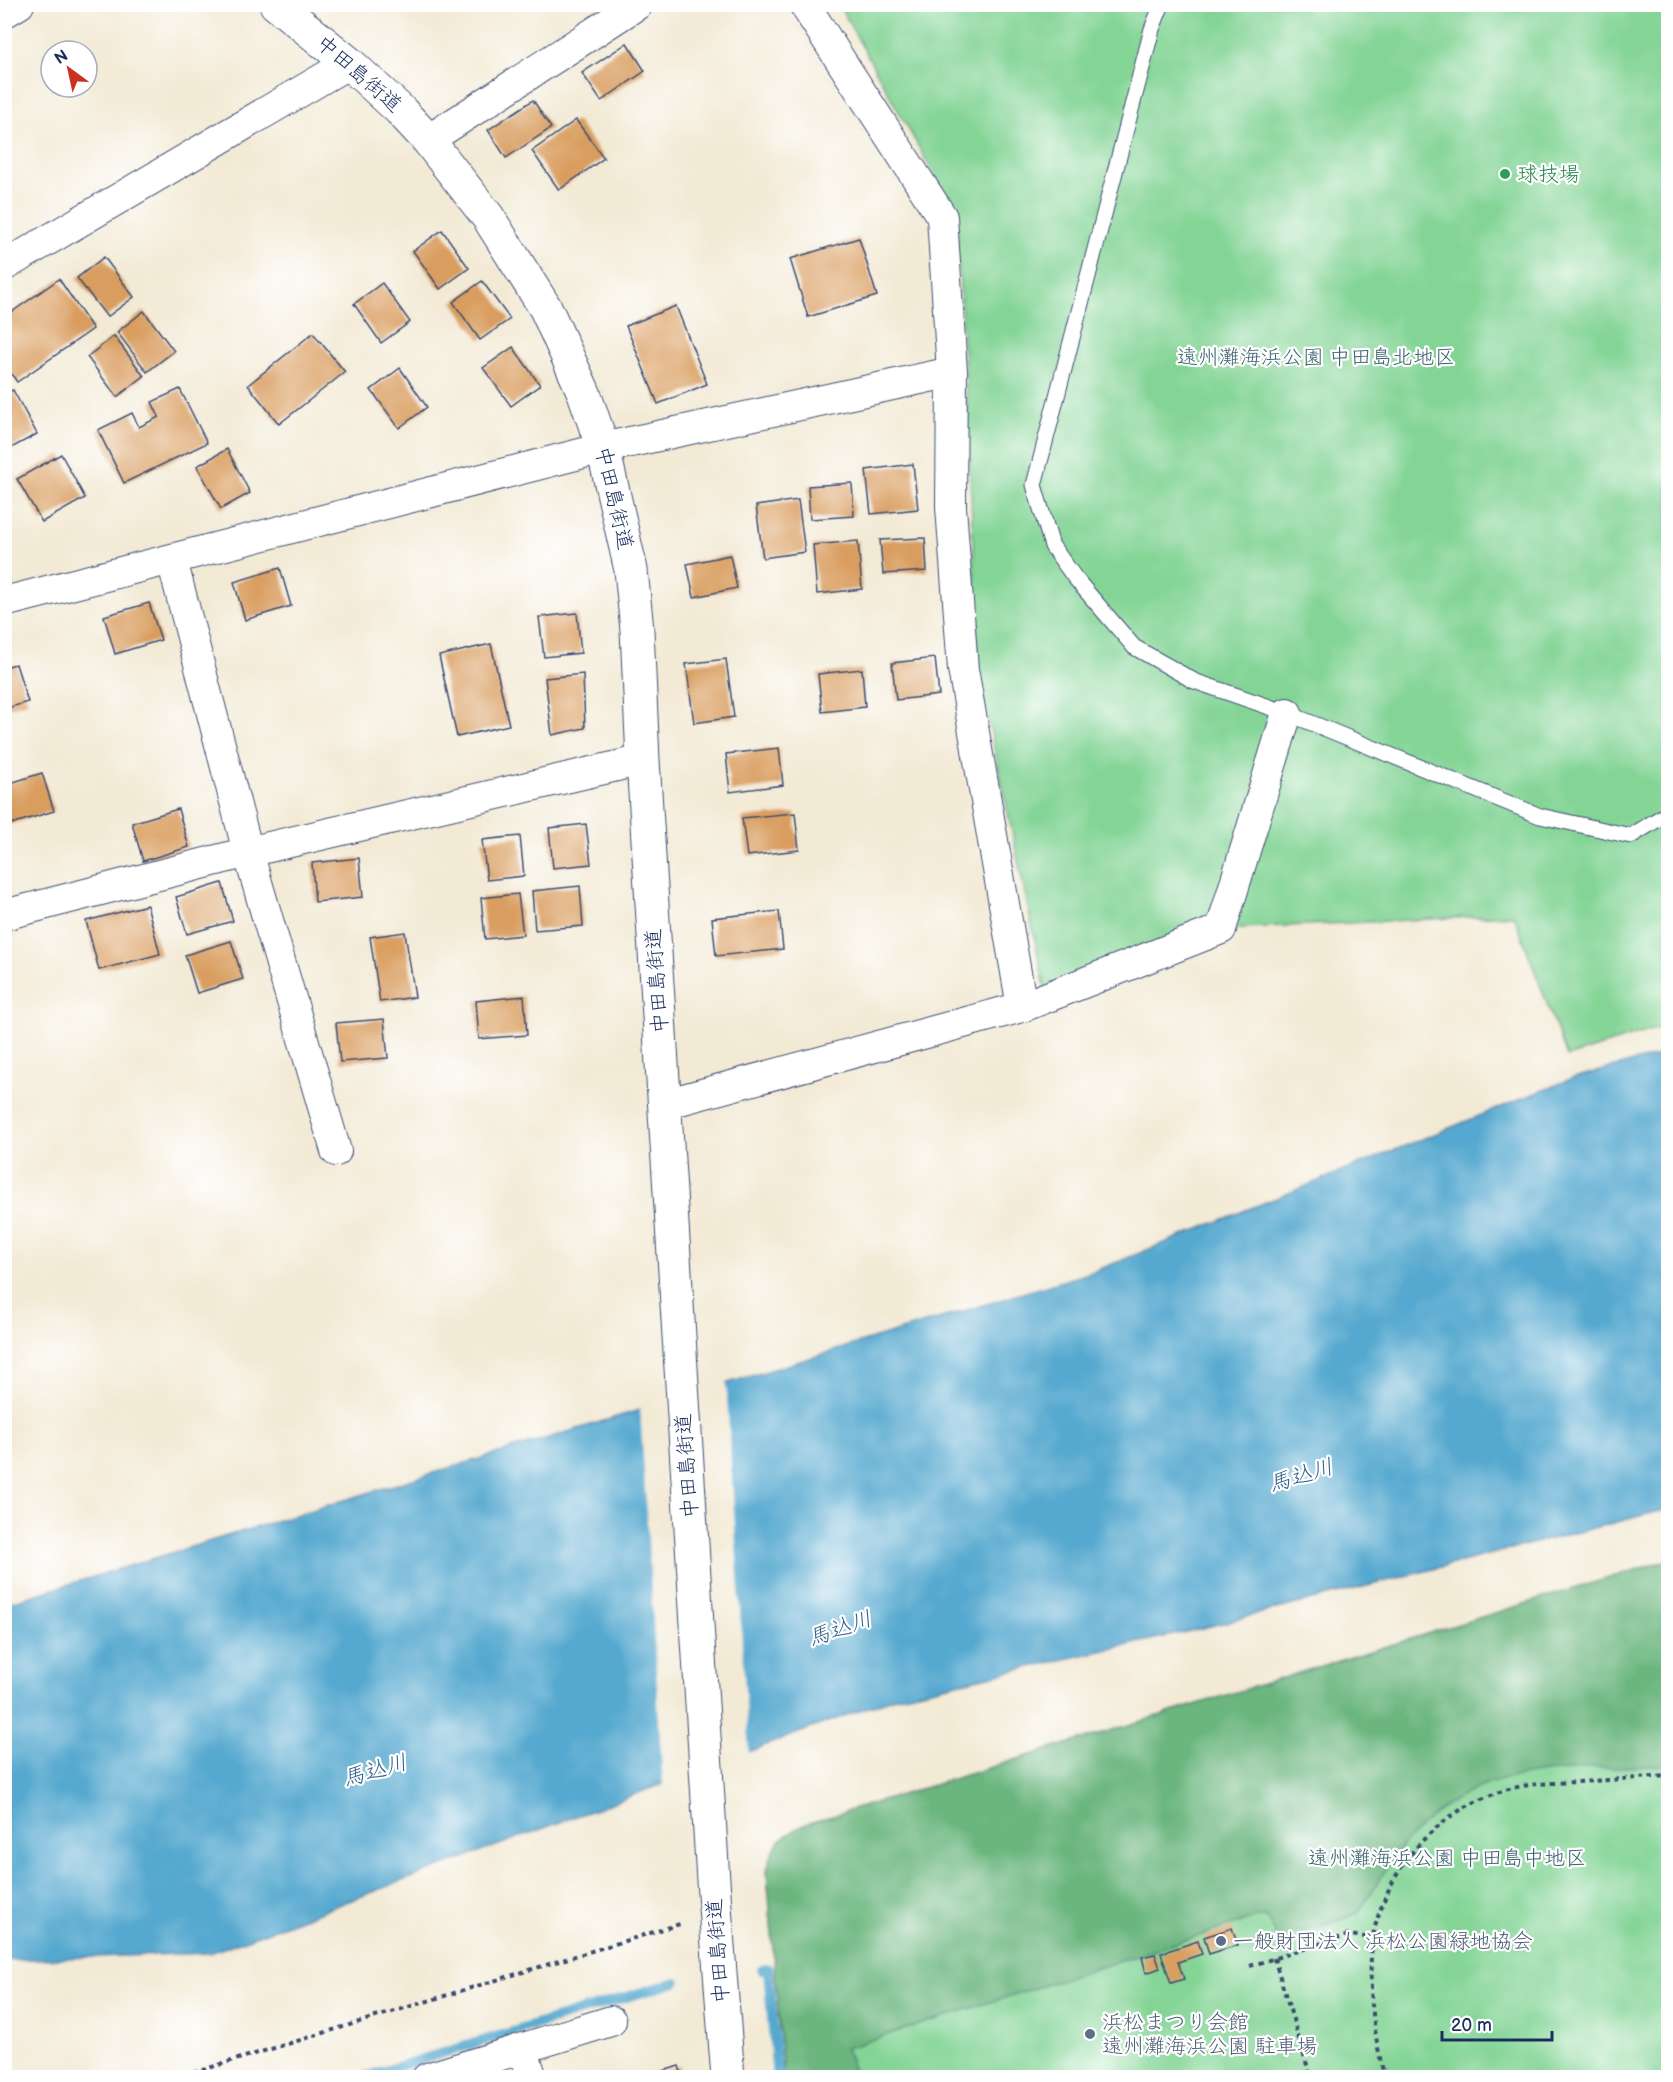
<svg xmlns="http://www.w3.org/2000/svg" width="1673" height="2082" font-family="'Balsamiq Sans','Klee One',sans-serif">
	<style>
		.green { fill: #83d495; stroke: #4f827a; stroke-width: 1.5 }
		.forest { fill: #6ab67e; stroke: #42726e; stroke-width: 1.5 }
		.water { fill: #54a8cf; stroke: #386c96; stroke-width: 1.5 }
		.pier { fill: #f3ead5 }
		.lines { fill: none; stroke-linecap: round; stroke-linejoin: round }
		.stream { stroke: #54a8cf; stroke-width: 10 }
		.building { fill: #d99d5e }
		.service-casing { stroke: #3b4b70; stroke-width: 17 }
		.minor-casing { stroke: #3b4b70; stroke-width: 32 }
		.tertiary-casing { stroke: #3b4b70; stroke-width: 35 }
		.path { stroke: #3b4b70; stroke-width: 4; stroke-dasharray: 4.5 4.5; stroke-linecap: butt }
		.service { stroke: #fff; stroke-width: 15 }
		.minor { stroke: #fff; stroke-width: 30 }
		.tertiary { stroke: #fff; stroke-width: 33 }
		.leisure-dot { fill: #2e9e5b; stroke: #fff; stroke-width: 2 }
		.service-dot { fill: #5c6f8a; stroke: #fff; stroke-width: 2 }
		.labels { text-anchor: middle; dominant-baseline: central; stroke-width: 4.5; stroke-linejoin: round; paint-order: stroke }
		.street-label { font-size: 21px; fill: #1b2f5e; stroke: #fff }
		.leisure-label { font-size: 21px; fill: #27864d; stroke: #fff; text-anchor: start }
		.park-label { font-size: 21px; fill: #3a616e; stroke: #fff }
		.service-label { font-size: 21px; fill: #4e5e75; stroke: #fff; text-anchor: start }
		.water-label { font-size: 22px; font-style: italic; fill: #325f8b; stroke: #fff }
	</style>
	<rect width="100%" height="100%" fill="#fff"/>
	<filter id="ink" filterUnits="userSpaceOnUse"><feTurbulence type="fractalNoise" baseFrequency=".0167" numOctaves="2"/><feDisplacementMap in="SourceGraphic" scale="12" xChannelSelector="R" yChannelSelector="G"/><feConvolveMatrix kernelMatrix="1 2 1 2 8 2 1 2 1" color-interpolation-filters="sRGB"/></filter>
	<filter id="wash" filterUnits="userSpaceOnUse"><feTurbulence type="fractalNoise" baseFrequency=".008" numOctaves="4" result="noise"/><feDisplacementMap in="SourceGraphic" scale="24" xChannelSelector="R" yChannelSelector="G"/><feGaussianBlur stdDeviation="1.35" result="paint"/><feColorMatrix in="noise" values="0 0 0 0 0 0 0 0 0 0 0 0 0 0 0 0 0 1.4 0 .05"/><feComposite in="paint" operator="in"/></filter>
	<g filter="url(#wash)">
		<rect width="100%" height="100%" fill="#f3ead5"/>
		<g class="green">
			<path d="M 839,5 L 1668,5 L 1668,1025 L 1567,1057 L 1514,915 L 1221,929 L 1047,997 L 979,676 L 966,386 L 955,212 Z"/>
			<path d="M 1668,1560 L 1668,2077 L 783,2077 L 767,1871 C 774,1842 779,1838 806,1824 Z"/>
		</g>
		<path class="forest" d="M 1668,1560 L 1668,1765 C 1617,1768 1555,1767 1505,1779 C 1465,1789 1430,1814 1403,1845 C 1388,1863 1376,1886 1363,1906 L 1358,1912 L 1349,1917 L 1284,1938 L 1277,1938 L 1266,1917 L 1258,1917 L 846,2048 L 855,2077 L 783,2077 L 767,1871 C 774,1842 779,1838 806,1824 Z"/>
		<path class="water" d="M 1668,1053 L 1668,1509 L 1191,1631 L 895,1697 L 210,1953 L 5,1960 L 4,1604 L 1095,1271 L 1573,1078 Z"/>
		<path class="pier" d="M 726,1381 L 749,1755 L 663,1787 L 640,1407 Z"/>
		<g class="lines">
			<g class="stream">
				<path d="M 762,1970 L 768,1969 L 777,2078"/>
				<path d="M 361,2078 L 676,1982"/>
			</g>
		</g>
		<g id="blocks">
			<g class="building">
				<path d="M 627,43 L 645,71 L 601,101 L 582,73 Z"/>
				<path d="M 533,100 L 551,128 L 506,158 L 488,130 Z"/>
				<path d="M 576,120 L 604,158 L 559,190 L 532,151 Z"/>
				<path d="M 442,230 L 469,268 L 440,289 L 413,251 Z"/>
				<path d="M 859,238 L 877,296 L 808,317 L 790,259 Z"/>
				<path d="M 104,257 L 134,297 L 107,317 L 77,278 Z"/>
				<path d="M 59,279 L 93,329 L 17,382 L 4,363 L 4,308 L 9,314 Z"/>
				<path d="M 482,281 L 510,319 L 480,340 L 453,302 Z"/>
				<path d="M 382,283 L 410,322 L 381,343 L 354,304 Z"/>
				<path d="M 676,306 L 707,384 L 658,404 L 626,326 Z"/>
				<path d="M 144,311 L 174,351 L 147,372 L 117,332 Z"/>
				<path d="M 313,333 L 345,372 L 279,424 L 248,385 Z"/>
				<path d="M 114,336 L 144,376 L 117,397 L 87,357 Z"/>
				<path d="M 513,347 L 540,385 L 511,406 L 483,368 Z"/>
				<path d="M 400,368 L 427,407 L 399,428 L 371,390 Z"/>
				<path d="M 180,389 L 207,443 L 124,483 L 98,430 L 132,413 L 139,427 L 159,417 L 152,402 Z"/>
				<path d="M 13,390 L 37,434 L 4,452 L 4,395 Z"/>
				<path d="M 227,449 L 250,493 L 221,509 L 197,466 Z"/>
				<path d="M 61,454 L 85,498 L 42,522 L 17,479 Z"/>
				<path d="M 913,464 L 918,509 L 871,514 L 866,470 Z"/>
				<path d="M 852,483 L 854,516 L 810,519 L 808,486 Z"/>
				<path d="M 798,500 L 805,552 L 763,558 L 756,506 Z"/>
				<path d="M 925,538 L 927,571 L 883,574 L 880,540 Z"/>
				<path d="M 858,541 L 862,589 L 817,594 L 813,545 Z"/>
				<path d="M 730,555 L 737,588 L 694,597 L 687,564 Z"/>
				<path d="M 280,568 L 291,606 L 245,620 L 234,582 Z"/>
				<path d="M 149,603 L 161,640 L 115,654 L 104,616 Z"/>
				<path d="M 577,613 L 581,653 L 544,657 L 539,617 Z"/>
				<path d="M 491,644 L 509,725 L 457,737 L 439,656 Z"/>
				<path d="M 935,658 L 939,695 L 896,700 L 892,663 Z"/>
				<path d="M 726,659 L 734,717 L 694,723 L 686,664 Z"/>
				<path d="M 16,664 L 28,702 L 4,709 L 4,667 Z"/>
				<path d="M 862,669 L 865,707 L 822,712 L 818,674 Z"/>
				<path d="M 583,674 L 585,728 L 552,735 L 545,678 Z"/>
				<path d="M 779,748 L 783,785 L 730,792 L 726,754 Z"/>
				<path d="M 42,773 L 54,811 L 8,825 L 4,814 L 4,785 Z"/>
				<path d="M 178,809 L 189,847 L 143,861 L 132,823 Z"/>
				<path d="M 795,813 L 799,850 L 747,856 L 742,818 Z"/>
				<path d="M 586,824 L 591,864 L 553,868 L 549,828 Z"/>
				<path d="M 520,836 L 524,876 L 487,880 L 482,840 Z"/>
				<path d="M 359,858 L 363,897 L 315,902 L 312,863 Z"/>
				<path d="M 222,883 L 233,921 L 187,934 L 176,897 Z"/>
				<path d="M 580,886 L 583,926 L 535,930 L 532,891 Z"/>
				<path d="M 518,894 L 523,935 L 485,939 L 481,898 Z"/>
				<path d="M 147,905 L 160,954 L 99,970 L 86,921 Z"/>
				<path d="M 779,911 L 783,949 L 716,956 L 712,918 Z"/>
				<path d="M 405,932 L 415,997 L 380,1002 L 370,937 Z"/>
				<path d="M 231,941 L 243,979 L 197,993 L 185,955 Z"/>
				<path d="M 524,996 L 527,1035 L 479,1039 L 476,1001 Z"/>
				<path d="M 384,1019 L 388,1058 L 340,1062 L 336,1023 Z"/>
				<path d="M 1232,1928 L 1238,1945 L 1209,1954 L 1204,1937 Z"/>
				<path d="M 1198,1941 L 1202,1954 L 1178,1962 L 1184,1979 L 1171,1983 L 1161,1953 Z"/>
				<path d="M 1155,1954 L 1160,1968 L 1146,1973 L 1142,1957 Z"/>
				<path d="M 679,2066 L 683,2078 L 644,2078 L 644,2077 Z"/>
			</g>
		</g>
	</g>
	<g filter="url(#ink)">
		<use href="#blocks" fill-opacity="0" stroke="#3b4b70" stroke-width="1.5"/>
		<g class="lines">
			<g class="service-casing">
				<path id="service" d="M 1162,4 L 1152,29 L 1034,485 L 1052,546 L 1075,578 L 1134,647 L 1194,681 L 1287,713 L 1540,816 L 1631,836 L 1668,813"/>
			</g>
			<g class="minor-casing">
				<g id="minor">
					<path d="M 804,4 L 942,217 L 952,372 L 951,507 L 963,669 L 1022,1007"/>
					<path d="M 4,13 L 19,4"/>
					<path d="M 428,140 L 638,4"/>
					<path d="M 4,266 L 349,63"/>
					<path d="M 172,560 L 248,852 L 336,1151"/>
					<path d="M 4,602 L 603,448 L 952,372"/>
					<path d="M 4,915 L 248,852 L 643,760"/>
					<path d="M 665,1104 L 1022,1007 L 1221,929 L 1287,713"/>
					<path d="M 522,2049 L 532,2078"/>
					<path d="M 427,2078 L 611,2021"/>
				</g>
			</g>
			<g class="tertiary-casing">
				<path id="tertiary" d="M 276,4 L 349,63 L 400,110 L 428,140 L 488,217 L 546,309 L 584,393 L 603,448 L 631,570 L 637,630 L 643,760 L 713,1880 L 728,2078"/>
			</g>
			<g class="path">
				<path d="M 1274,1958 L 1311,2078"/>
				<path d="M 1250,1966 L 1348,1935 L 1374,1938"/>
				<path d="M 176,2078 L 680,1924"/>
				<path d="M 1385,2078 C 1373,2036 1364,1962 1377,1920 C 1396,1857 1442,1809 1506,1790 C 1528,1783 1554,1783 1578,1782 C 1608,1780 1638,1778 1668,1776"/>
			</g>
			<use href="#service" class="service"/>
			<use href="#minor" class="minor"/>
			<use href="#tertiary" class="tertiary"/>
		</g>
	</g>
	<circle class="leisure-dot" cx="1505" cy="174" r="6"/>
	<g class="service-dot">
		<circle cx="1221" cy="1941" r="6"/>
		<circle cx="1090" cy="2034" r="6"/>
	</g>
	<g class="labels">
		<g class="street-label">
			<text transform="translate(359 74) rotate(41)">中田島街道</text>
			<text transform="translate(614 498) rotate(77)">中田島街道</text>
			<text transform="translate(657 981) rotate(-94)">中田島街道</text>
			<text transform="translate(687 1466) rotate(-94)">中田島街道</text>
			<text transform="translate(718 1951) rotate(-94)">中田島街道</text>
		</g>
		<g class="leisure-label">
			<text x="1517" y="174">球技場</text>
		</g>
		<g class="park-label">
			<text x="1316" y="357">遠州灘海浜公園 中田島北地区</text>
			<text x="1447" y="1858">遠州灘海浜公園 中田島中地区</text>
		</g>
		<g class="service-label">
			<text x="1233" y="1941">一般財団法人 浜松公園緑地協会</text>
			<text x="1102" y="2022">浜松まつり会館<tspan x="1102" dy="24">遠州灘海浜公園 駐車場</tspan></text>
		</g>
		<g class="water-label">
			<text transform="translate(1301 1476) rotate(-17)">馬込川</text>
			<text transform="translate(840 1629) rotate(-19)">馬込川</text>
			<text transform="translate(375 1771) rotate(-16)">馬込川</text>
		</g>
	</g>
	<rect width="1673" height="2082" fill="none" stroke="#fff" stroke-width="24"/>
	<g transform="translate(69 69) rotate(327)"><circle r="28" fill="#ffffff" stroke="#a4acbf" stroke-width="1.5"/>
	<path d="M0-4.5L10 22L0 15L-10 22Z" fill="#c8321e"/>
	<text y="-9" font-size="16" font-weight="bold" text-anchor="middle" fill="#1b2f5e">N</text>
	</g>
	<path d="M1442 2031v9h110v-9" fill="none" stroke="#1b2f5e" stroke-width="3"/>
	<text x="1451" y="2031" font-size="18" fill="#1b2f5e" stroke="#ffffff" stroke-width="4.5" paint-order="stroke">20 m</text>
</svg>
